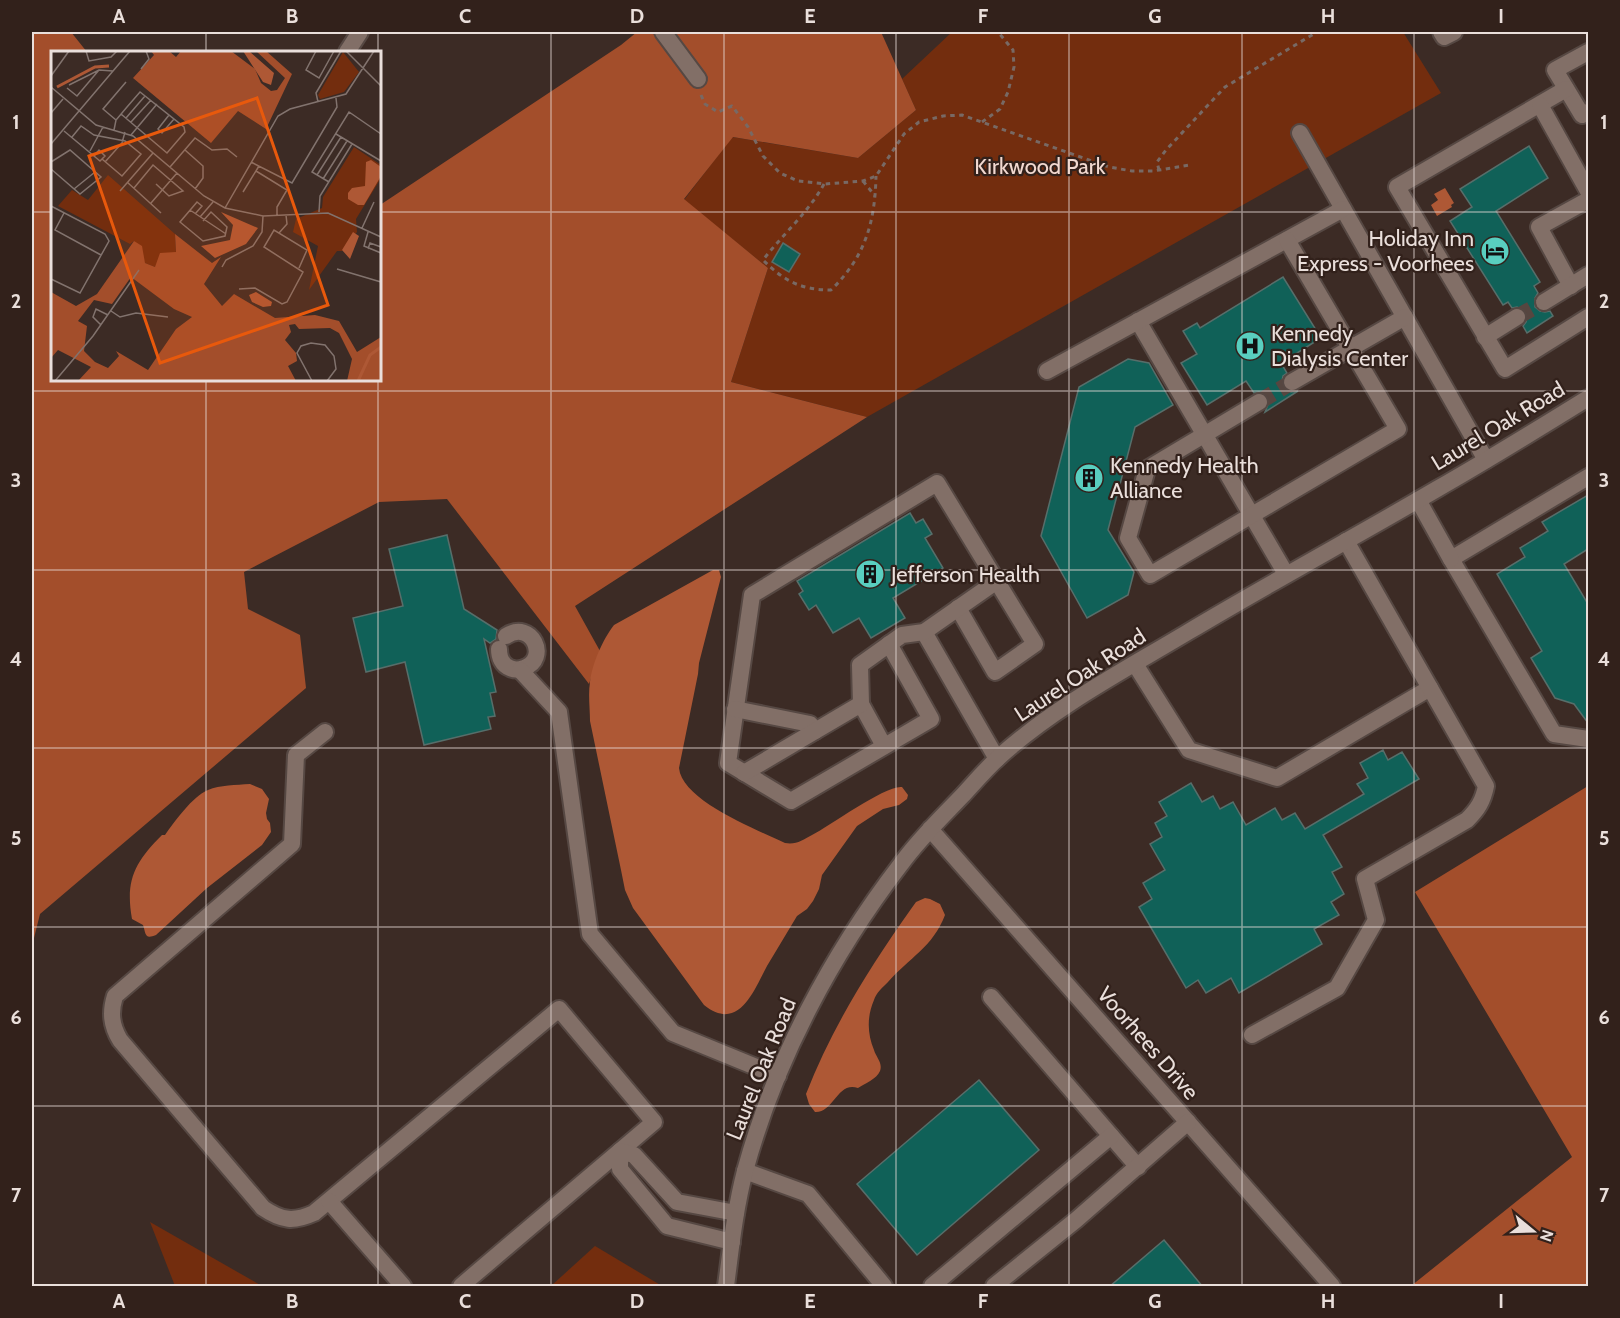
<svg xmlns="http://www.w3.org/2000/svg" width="1620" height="1318" font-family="Cabin,sans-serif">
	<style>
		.green { fill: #732d0e }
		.forest { fill: #a34e2b }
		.water { fill: #ae5835 }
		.building { fill: #106158; stroke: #576e6a; stroke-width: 1.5 }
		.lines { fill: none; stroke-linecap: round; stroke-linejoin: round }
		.minor-tunnel { stroke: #564640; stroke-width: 16; stroke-dasharray: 16 8; stroke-linecap: butt }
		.minor-casing { stroke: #564843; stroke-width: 20 }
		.path { stroke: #786964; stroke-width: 3; stroke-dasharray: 4.5 4.5; stroke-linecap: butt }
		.minor { stroke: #826f67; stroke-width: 16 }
		.grid { fill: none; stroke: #eadfdb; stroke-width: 1.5; stroke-opacity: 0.55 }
		.labels { text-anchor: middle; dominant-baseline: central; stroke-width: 4.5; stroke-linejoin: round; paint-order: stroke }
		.park-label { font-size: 22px; fill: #f2d9d0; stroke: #32211b }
		.poi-label { font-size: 22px; fill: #eadfdb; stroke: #32211b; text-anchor: start }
		.street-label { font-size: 22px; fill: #eadfdb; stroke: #32211b }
		.inset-river { fill: none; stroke: #ae5835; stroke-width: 3 }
		.inset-road { fill: none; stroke: #82736e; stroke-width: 1.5 }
		.view { fill: #e8590c; fill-opacity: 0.15; stroke: #e8590c; stroke-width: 3 }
		.inset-edge { fill: none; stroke: #eadfdb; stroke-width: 3 }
		.neatline { fill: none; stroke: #eadfdb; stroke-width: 2 }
		.grid-label { font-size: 20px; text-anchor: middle; font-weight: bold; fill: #eadfdb }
	</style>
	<rect width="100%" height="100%" fill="#3c2b25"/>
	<g class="green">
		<path d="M 952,32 L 1403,32 L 1441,93 L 867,417 L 731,382 L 768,268 L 684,200 L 732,137 L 858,158 L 916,110 L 902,79 Z"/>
		<path d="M 150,1222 L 262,1286 L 175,1286 Z"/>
		<path d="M 595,1246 L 662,1286 L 551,1286 Z"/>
	</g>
	<g class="forest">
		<path d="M 32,32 L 71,32 L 87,52 L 52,52 L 52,380 L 380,380 L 380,205 L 621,45 L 637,32 L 881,32 L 916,110 L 858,158 L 733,137 L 684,199 L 768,268 L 731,382 L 867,417 L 575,606 L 600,651 L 589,684 L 447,499 L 379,502 L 244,572 L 248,609 L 300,635 L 306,688 L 40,914 L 32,946 Z"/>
		<path d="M 1588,786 L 1588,1286 L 1411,1286 L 1572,1157 L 1415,892 Z"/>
	</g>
	<g class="water">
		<path d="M 1445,188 L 1454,203 L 1451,205 L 1452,207 L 1437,216 L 1431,205 L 1438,200 L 1434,194 Z"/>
		<path d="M 713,570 L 719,570 L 721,577 L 699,663 L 698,674 L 679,768 C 682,801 758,830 785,843 C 796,845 803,840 812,835 C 830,826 885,785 902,787 L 908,795 L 907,799 L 899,805 L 883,809 L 857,826 L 822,875 L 819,889 L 813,901 L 807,909 L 797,916 C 787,933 777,949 767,966 C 754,990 739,1033 704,1005 L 633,908 L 625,890 L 621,870 L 590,721 C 590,708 588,695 590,682 C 592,664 603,639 614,625 Z"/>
		<path d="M 250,784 L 262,789 L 269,799 L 266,813 L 267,819 L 270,823 L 271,832 L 262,845 L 207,888 L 156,935 C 144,940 146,933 143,925 L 132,919 C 125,880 135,862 162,835 L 165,835 C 175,821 192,797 208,790 C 220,785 236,785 250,784 Z"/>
		<path d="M 925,898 L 930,899 L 940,904 L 945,915 C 933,947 909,958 888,982 C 883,987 876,993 874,1000 C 867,1016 867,1033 874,1050 C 876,1057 883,1063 880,1071 C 877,1079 864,1084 858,1088 C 837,1081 834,1113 815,1112 L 809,1104 L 806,1094 C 832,1027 870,967 911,909 L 916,902 Z"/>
	</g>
	<g class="building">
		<path d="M 1529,146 L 1548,178 L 1496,211 L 1540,282 L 1534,286 L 1538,293 L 1535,298 L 1535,307 L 1540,311 L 1545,312 L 1550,311 L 1553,316 L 1527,333 L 1523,326 L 1526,322 L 1527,317 L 1526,311 L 1517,307 L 1512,308 L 1508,302 L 1503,305 L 1450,221 L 1472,207 L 1460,189 Z"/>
		<path d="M 783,243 L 800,254 L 789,272 L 772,262 Z"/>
		<path d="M 1283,277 L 1321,338 L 1281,363 L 1287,373 L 1283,376 L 1282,381 L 1283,388 L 1291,392 L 1298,391 L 1265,412 L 1269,402 L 1268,396 L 1259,392 L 1254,393 L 1246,381 L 1207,405 L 1181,363 L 1197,354 L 1183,331 L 1197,323 L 1200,328 Z"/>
		<path d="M 1128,359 L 1149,363 L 1173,405 L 1135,427 L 1108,530 L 1134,572 L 1128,595 L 1087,618 L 1041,536 L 1079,387 Z"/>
		<path d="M 1588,495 L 1588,549 L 1564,564 L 1588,604 L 1588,723 L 1574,704 L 1555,698 L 1531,658 L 1542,651 L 1497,574 L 1525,557 L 1520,548 L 1548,531 L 1542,522 Z"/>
		<path d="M 910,513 L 916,523 L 923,519 L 932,534 L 925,538 L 943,568 L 893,598 L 905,618 L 871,638 L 859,618 L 833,633 L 816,605 L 809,610 L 799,594 L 803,591 L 797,581 Z"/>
		<path d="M 447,535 L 464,609 L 497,630 L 496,639 L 490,643 L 484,639 L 496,692 L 490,693 L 495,716 L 488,717 L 491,729 L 424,745 L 405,662 L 366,672 L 353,618 L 403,606 L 389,549 Z"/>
		<path d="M 1383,750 L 1388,760 L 1402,752 L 1419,779 L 1323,835 L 1342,867 L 1332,872 L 1344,894 L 1331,902 L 1339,915 L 1314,929 L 1322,944 L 1239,993 L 1231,978 L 1206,993 L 1198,980 L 1186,988 L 1139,907 L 1152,899 L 1143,883 L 1165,870 L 1150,844 L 1162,837 L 1155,823 L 1167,816 L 1159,802 L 1191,783 L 1202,802 L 1213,796 L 1220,809 L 1233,802 L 1246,825 L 1275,808 L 1282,820 L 1295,813 L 1305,829 L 1364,794 L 1357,784 L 1368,778 L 1360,763 Z"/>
		<path d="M 979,1080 L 1039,1150 L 917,1255 L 857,1184 Z"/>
		<path d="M 1164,1240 L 1203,1287 L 1109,1287 Z"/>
	</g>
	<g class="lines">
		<g class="minor-tunnel">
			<path d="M 1517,317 L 1544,302"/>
			<path d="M 1259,402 L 1292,382"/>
		</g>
		<g class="minor-casing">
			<g id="minor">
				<path d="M 663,32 L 698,79"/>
				<path d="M 1441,32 L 1444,37 L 1454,32"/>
				<path d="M 347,52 L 360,32"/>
				<path d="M 1588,52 L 1555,70 L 1582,115 L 1588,112"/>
				<path d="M 1566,89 L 1397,187 L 1505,369 L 1588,317"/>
				<path d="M 1540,105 L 1588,191"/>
				<path d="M 1300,133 L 1486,460"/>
				<path d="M 1571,286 L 1539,227 L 1588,200"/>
				<path d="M 1544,302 L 1588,275"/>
				<path d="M 1138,321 L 1286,574"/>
				<path d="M 1485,337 L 1517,317"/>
				<path d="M 1047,371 L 1343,209"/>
				<path d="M 1292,382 L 1405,317"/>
				<path d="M 1259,402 L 1147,469 L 1128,538 L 1150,575 L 1398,429 L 1287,240"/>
				<path d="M 1588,477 L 1451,559 L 1554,734 L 1588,739"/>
				<path d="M 1418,500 L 1451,559"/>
				<path d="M 924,632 L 997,759"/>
				<path d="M 889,644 L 931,719 L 791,801 L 728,763 L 752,595 L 937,483 L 1035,644 L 995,672 L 958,608"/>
				<path d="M 499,649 C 499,657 502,665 510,668 C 514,670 519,670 524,668 C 550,659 532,619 506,636"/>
				<path d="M 1135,664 L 1189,750 L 1277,778 L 1430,688"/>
				<path d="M 520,670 L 559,712 L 590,934 L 673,1033 L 778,1076"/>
				<path d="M 861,704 L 884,746"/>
				<path d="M 735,709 L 810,724 L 815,731"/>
				<path d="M 325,732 L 296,755 L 292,844 L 115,996 C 110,1012 111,1025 120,1040 L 263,1208 C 282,1221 294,1222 314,1213 L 559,1009 L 654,1122 L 461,1286"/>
				<path d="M 744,773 L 861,704 L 860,665 L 902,635 L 924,632 L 997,581"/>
				<path d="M 930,829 L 1332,1286"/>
				<path d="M 991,997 L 1138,1167"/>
				<path d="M 1252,1035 L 1337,988 L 1376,920 L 1365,879 L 1467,820 C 1478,809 1483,801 1486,786 L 1346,541"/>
				<path d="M 745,1171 L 808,1194 L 884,1286"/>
				<path d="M 329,1201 L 403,1286"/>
				<path d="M 732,1242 L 667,1226 L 620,1169 L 620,1151 L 634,1155 L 677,1202 L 736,1213"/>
				<path d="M 726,1286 C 731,1248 735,1209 745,1171 C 775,1060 832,954 901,864 C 919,839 941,818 962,796 C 974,783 985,770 998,758 C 1054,707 1123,671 1188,632 C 1270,583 1355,537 1437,489 C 1488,460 1538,429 1588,398"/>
				<path d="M 932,1286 L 1111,1136"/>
				<path d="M 994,1286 L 1076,1220 L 1188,1122"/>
			</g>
		</g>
		<g class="path">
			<path d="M 1366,32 L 1366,34"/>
			<path d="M 701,95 L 705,104 L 718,112 L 732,106 L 748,127 L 763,156 L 780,173 L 798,181 L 825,184 L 863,181 L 876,176 L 904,134 L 919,122 L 943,116 L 962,115 L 1109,167 L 1132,171 L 1153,171 L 1190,165"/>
			<path d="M 982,122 L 1000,109 L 1008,92 L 1014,67 L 1013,50 L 998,32"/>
			<path d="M 1159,170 L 1157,162 L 1166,150 L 1225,87 L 1317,32"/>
			<path d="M 863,181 L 875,196"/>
			<path d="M 824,184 C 808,213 783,234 763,260 C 784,281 801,290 831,290 C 865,257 875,223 876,176"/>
		</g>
		<use href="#minor" class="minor"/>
	</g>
	<path class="grid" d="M 206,32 L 206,52M 378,32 L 378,52M 551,32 L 551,1286M 724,32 L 724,1286M 896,32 L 896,1286M 1069,32 L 1069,1286M 1242,32 L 1242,1286M 1414,32 L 1414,1286M 32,212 L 52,212M 380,212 L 1588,212M 206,380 L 206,1286M 378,380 L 378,1286M 32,391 L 1588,391M 32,570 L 1588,570M 32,748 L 1588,748M 32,927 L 1588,927M 32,1106 L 1588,1106"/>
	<defs>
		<g id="hotel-disc" transform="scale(1.5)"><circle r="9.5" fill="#59cebf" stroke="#32211b"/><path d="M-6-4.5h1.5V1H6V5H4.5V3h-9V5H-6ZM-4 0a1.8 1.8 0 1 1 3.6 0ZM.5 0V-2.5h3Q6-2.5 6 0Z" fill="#111"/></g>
		<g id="hospital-disc" transform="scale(1.5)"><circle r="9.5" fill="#59cebf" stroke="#32211b"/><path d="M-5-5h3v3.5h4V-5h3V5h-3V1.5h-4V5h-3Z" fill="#111"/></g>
		<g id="building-disc" transform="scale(1.5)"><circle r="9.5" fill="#59cebf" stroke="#32211b"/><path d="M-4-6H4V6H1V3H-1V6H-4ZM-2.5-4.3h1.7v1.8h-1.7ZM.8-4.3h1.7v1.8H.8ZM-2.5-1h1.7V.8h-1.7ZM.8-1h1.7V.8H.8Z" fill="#111"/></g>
	</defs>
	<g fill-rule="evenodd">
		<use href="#hotel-disc" x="1495" y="251"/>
		<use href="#hospital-disc" x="1250" y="346"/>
		<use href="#building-disc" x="1089" y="478"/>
		<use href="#building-disc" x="870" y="574"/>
	</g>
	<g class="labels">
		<g class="park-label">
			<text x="1040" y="166">Kirkwood Park</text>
		</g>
		<g class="poi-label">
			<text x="1474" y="238" text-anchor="end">Holiday Inn<tspan x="1474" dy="25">Express - Voorhees</tspan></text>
			<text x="1271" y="333">Kennedy<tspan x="1271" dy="25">Dialysis Center</tspan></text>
			<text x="1110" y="465">Kennedy Health<tspan x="1110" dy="25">Alliance</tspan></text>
			<text x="891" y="574">Jefferson Health</text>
		</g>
		<g class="street-label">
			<text transform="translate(1498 426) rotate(-31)">Laurel Oak Road</text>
			<text transform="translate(1080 675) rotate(-33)">Laurel Oak Road</text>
			<text transform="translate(1148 1043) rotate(49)">Voorhees Drive</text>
			<text transform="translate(761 1069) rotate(-68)">Laurel Oak Road</text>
		</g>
	</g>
	<g transform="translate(51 51)">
		<rect width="330" height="330" fill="#3c2b25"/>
		<path d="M 292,1 L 308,21 L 293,41 L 269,48 L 267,44 ZM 303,96 L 330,114 L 330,127 L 305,168 L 306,181 L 291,200 L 286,200 L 258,239 L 267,195 L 242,181 L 245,168 L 271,157 L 272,146 ZM 57,124 L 124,183 L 125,202 L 104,216 L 94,212 L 83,190 L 79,193 L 7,155 L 21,139 L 37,149 Z" fill="#732d0e"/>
		<path d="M 100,0 L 118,0 L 125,6 L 130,0 L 180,0 L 204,18 L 210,32 L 220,40 L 226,39 L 234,27 L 205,0 L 215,0 L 241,23 L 215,78 L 187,60 L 160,92 L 82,27 L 103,4 ZM 124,183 L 161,212 L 170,206 L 153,233 L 171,255 L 183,243 L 224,267 L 264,264 L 288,270 L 306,301 L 330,286 L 330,330 L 296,330 L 301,308 L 288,282 L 279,277 L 248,278 L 244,273 L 238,274 L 240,281 L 234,289 L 245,302 L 246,310 L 237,315 L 245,330 L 27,330 L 40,316 L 7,299 L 0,307 L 0,241 L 25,255 L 46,243 L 83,190 L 91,195 L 94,212 L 104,216 L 109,202 L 125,201 ZM 80,226 L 123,258 L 141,266 L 125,278 L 97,319 L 65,300 L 68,305 L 57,317 L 44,311 L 33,300 L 36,275 L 27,270 L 43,249 L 61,253 Z" fill="#a34e2b" fill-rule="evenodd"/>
		<path d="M 192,0 L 198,0 L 223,22 L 220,34 L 212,31 ZM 320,109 L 330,116 L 330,125 L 313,154 L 307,154 L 297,148 L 297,142 L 301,137 L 314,135 L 315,111 ZM 170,161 L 207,177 L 195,193 L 164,207 L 150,195 L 179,189 L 182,174 ZM 302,181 L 308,185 L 299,208 L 291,199 ZM 205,241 L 221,251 L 220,255 L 212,256 L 201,251 L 198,244 Z" fill="#ae5835"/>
		<path class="inset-river" d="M 6,36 L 44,16 L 58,15M 307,330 L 319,304 L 330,296"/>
		<path class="inset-road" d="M 35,0 L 38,10 L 60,6 L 66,0M 265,0 L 255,19 L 268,27 L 283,0M 295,0 L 330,35M 90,18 L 98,8 L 95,0M 0,25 L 18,0M 18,34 L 48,19 L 62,20M 0,36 L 45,74 L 82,85 L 153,145 L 174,157 L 212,165 L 277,162 L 330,186M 16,37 L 26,45 L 48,19M 267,51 L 265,42 L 290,0M 0,62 L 12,48M 118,64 L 107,78 L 111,82 L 123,68M 75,67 L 94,45M 65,69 L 52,58 L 75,31M 80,71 L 100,49M 63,79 L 65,69 L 76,56 L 89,41 L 133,76 L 134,81 L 116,102 L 70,63M 13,80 L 49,110 L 54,105 L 48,99 L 43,105M 285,83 L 330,110M 80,84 L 106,53M 21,86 L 30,75 L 43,84 L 74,90 L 90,103 L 71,125 L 51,108M 0,93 L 79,0M 134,99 L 152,115 L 152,127 L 144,138M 39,100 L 52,76M 0,111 L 19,99 L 50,126 L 29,143 L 0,118M 54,111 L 71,92 L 74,81M 200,111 L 241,132 L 286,56 L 285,47M 119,116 L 144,87 L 161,99 L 176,98 L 186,106M 205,120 L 236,139 L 226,156 L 226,165M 266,124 L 290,86M 272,128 L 296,90M 76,131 L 110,162M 278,131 L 261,121 L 298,61 L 330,83M 83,137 L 102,114 L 132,140 L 118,145 L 105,133M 23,138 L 44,121M 69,140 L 102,102M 192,141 L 208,115M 100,152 L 126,122M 0,155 L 54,183 L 58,190 L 29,242 L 0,228M 174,157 L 227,65 L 239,58 L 295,43 L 323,0M 139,159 L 175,183M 268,161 L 269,145 L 301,93M 13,162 L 4,179 L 50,204M 144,163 L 151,155 L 146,151 L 129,171 L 152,190 L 174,185 L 176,176 L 160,161 L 152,170M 149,166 L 162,151M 311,177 L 323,151M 317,181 L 313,195 L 330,202M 228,182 L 236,173 L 235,164M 317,198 L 319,192 L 330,196M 171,216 L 175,209 L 202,195 L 211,181 L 212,165M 286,218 L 330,231M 188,238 L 204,237 L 231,253 L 236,251 L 252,221 L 213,196 L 223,179 L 256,199 L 248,217M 60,260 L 69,266 L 85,262 L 117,266M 50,274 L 42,266 L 45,258 L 57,264M 4,330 L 42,285 L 88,219M 261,330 L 246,302 L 250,295 L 260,292 L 274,294 L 283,305 L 285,318 L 276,330"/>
		<path class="view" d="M 206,47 L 277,254 L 109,312 L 38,105 Z"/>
		<rect width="330" height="330" class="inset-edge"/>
	</g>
	<rect width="1620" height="1318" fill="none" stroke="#32211b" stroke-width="66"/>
	<g transform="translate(1533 1231) rotate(109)" stroke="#32211b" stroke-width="4.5" paint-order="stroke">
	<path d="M0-4.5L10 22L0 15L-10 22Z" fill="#eadfdb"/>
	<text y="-9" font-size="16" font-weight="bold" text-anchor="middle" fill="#eadfdb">N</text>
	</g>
	<rect x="33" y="33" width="1554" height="1252" class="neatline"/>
	<g class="grid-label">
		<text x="119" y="23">A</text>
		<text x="292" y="23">B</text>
		<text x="465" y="23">C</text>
		<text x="637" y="23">D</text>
		<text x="810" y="23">E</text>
		<text x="983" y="23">F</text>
		<text x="1155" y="23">G</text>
		<text x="1328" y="23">H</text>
		<text x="1501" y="23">I</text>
		<text x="16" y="129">1</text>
		<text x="1604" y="129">1</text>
		<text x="16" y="308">2</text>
		<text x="1604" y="308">2</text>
		<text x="16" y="487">3</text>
		<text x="1604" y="487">3</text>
		<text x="16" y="666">4</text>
		<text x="1604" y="666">4</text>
		<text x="16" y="845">5</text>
		<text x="1604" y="845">5</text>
		<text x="16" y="1024">6</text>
		<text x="1604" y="1024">6</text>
		<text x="16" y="1202">7</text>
		<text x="1604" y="1202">7</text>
		<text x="119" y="1308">A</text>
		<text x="292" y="1308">B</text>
		<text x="465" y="1308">C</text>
		<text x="637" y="1308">D</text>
		<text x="810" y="1308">E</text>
		<text x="983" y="1308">F</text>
		<text x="1155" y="1308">G</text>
		<text x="1328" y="1308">H</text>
		<text x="1501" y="1308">I</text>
	</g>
</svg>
